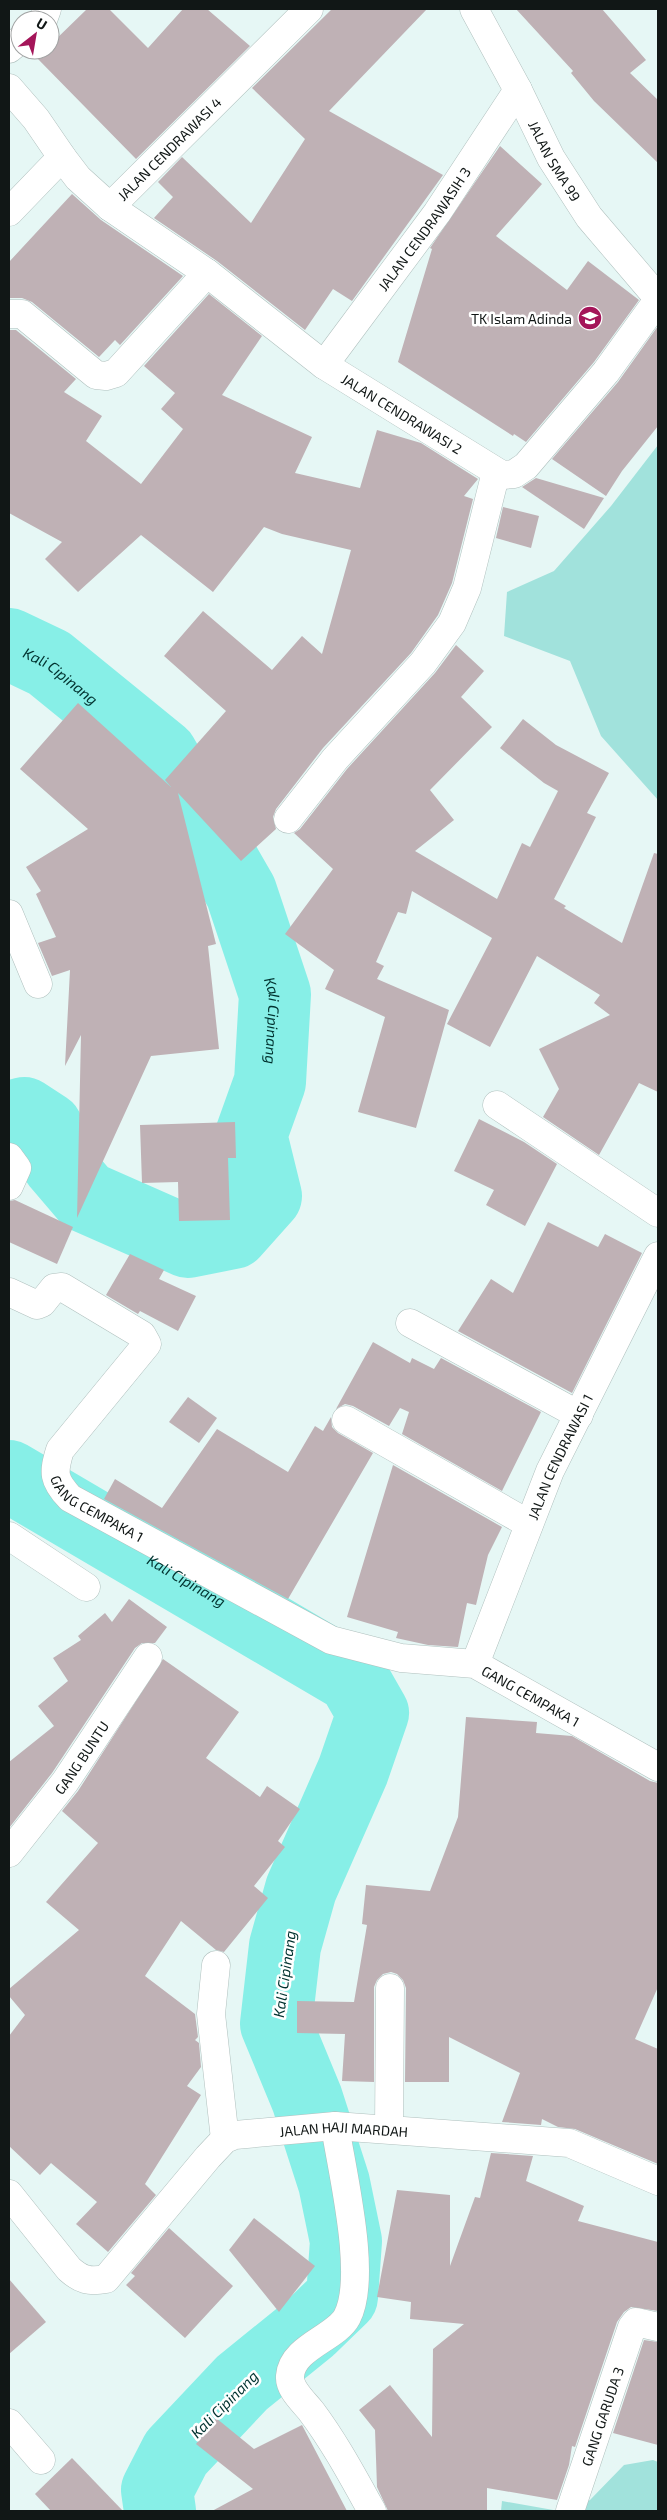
<svg xmlns="http://www.w3.org/2000/svg" width="667" height="2520" font-family="'Exo 2',sans-serif">
	<style>
		.green { fill: #a1e2dc }
		.lines { fill: none; stroke-linecap: round; stroke-linejoin: round }
		.river { stroke: #87efe7; stroke-width: 72 }
		.building { fill: #bfb1b5 }
		.minor-casing { stroke: #b0c0be; stroke-width: 29 }
		.minor { stroke: #fff; stroke-width: 28 }
		.labels { text-anchor: middle; dominant-baseline: central; stroke-width: 5; stroke-linejoin: round; paint-order: stroke }
		.street-label { font-size: 14px; fill: #111716; stroke: #fff }
		.poi-label { font-size: 14px; fill: #111716; stroke: #fff; text-anchor: end }
		.water-label { font-size: 15px; font-style: italic; fill: #00322f; stroke: #fff }
	</style>
	<rect width="100%" height="100%" fill="#e6f7f5"/>
	<g class="green">
		<path d="M 658,445 L 658,800 L 601,736 L 570,661 L 504,636 L 507,592 L 554,571 L 611,506 Z"/>
		<path d="M 653,2460 L 658,2462 L 658,2511 L 564,2511 L 590,2500 L 624,2465 Z"/>
		<path d="M 502,2501 L 559,2511 L 501,2511 Z"/>
	</g>
	<g class="lines">
		<g class="river">
			<path id="s1" d="M 9,644 L 49,663 L 162,755 L 241,892 L 275,994 L 270,1082 L 251,1135 L 266,1196 L 233,1233 L 188,1242 L 86,1197 L 57,1163 L 47,1128 L 24,1113 L 9,1117"/>
			<path id="s2" d="M 9,1476 L 353,1678 L 373,1713 L 353,1771 L 301,1889 L 285,1946 L 276,2024 L 307,2099 L 334,2183 L 346,2241 L 342,2297 L 310,2328 L 242,2383 L 176,2453 L 157,2490 L 160,2511"/>
		</g>
	</g>
	<g class="building">
		<path d="M 87,9 L 109,9 L 148,48 L 183,9 L 207,9 L 250,46 L 136,159 L 37,58 L 45,50 L 50,50 L 50,45 Z"/>
		<path d="M 332,9 L 427,9 L 329,111 L 443,175 L 352,301 L 333,289 L 305,330 L 217,261 L 154,218 L 173,197 L 158,182 L 182,157 L 251,223 L 305,139 L 252,88 Z"/>
		<path d="M 516,9 L 602,9 L 646,60 L 630,73 L 658,100 L 658,163 L 594,101 L 571,73 L 573,71 Z"/>
		<path d="M 500,146 L 542,184 L 496,236 L 567,290 L 588,261 L 639,300 L 594,362 L 526,442 L 514,434 L 513,436 L 398,362 L 432,249 L 430,248 Z"/>
		<path d="M 72,194 L 101,220 L 183,276 L 120,345 L 115,340 L 99,357 L 32,302 L 22,298 L 9,298 L 9,262 Z"/>
		<path d="M 209,294 L 262,336 L 222,395 L 312,437 L 295,473 L 360,488 L 377,430 L 421,443 L 478,479 L 464,496 L 473,499 L 452,583 L 438,615 L 411,653 L 323,748 L 276,809 L 273,817 L 276,829 L 241,861 L 178,793 L 216,944 L 208,946 L 219,1049 L 151,1056 L 77,1218 L 81,1035 L 65,1066 L 70,970 L 52,976 L 38,943 L 56,937 L 36,894 L 41,891 L 26,867 L 88,829 L 20,769 L 78,703 L 171,787 L 165,780 L 226,711 L 164,656 L 203,611 L 272,670 L 302,636 L 322,654 L 351,550 L 282,534 L 264,527 L 213,592 L 141,535 L 78,592 L 45,559 L 62,542 L 9,513 L 9,330 L 16,330 L 76,379 L 64,392 L 102,416 L 86,441 L 141,484 L 183,429 L 161,409 L 175,393 L 144,366 Z"/>
		<path d="M 658,326 L 658,426 L 622,471 L 606,496 L 552,459 L 618,382 Z"/>
		<path d="M 536,478 L 604,498 L 584,529 L 522,487 Z"/>
		<path d="M 503,507 L 539,516 L 531,548 L 496,538 Z"/>
		<path d="M 456,645 L 484,671 L 461,697 L 492,727 L 430,790 L 454,820 L 415,851 L 497,899 L 522,843 L 530,847 L 558,791 L 544,783 L 500,748 L 523,719 L 556,745 L 609,773 L 587,813 L 596,817 L 554,899 L 566,906 L 564,908 L 622,943 L 654,853 L 658,854 L 658,1092 L 639,1083 L 599,1155 L 543,1117 L 559,1089 L 539,1049 L 610,1015 L 594,1003 L 600,995 L 537,956 L 490,1047 L 447,1024 L 492,938 L 412,891 L 406,914 L 398,912 L 376,962 L 384,966 L 377,979 L 449,1010 L 416,1128 L 358,1112 L 385,1017 L 325,989 L 334,970 L 285,934 L 333,869 L 294,833 L 300,829 L 347,769 L 435,673 Z"/>
		<path d="M 479,1119 L 524,1142 L 557,1164 L 525,1226 L 486,1205 L 494,1190 L 454,1171 Z"/>
		<path d="M 235,1122 L 236,1158 L 228,1158 L 230,1220 L 179,1221 L 178,1182 L 142,1183 L 140,1125 Z"/>
		<path d="M 15,1200 L 73,1227 L 57,1264 L 9,1242 L 9,1201 Z"/>
		<path d="M 548,1222 L 598,1247 L 605,1234 L 642,1253 L 572,1393 L 458,1331 L 491,1279 L 513,1293 Z"/>
		<path d="M 130,1254 L 164,1270 L 159,1279 L 196,1296 L 178,1331 L 140,1311 L 138,1314 L 106,1295 Z"/>
		<path d="M 373,1342 L 410,1363 L 412,1358 L 434,1369 L 441,1358 L 541,1412 L 502,1491 L 402,1434 L 409,1412 L 400,1408 L 389,1426 L 353,1406 L 345,1404 L 336,1409 Z"/>
		<path d="M 188,1397 L 217,1418 L 199,1443 L 169,1422 Z"/>
		<path d="M 331,1417 L 332,1427 L 338,1433 L 373,1453 L 288,1599 L 104,1499 L 115,1479 L 162,1508 L 217,1429 L 288,1472 L 315,1426 L 323,1431 Z"/>
		<path d="M 393,1465 L 502,1527 L 488,1555 L 476,1605 L 467,1603 L 458,1647 L 428,1645 L 396,1638 L 398,1632 L 347,1617 Z"/>
		<path d="M 129,1599 L 167,1627 L 155,1643 L 142,1643 L 135,1648 L 52,1773 L 9,1828 L 9,1762 L 54,1726 L 38,1706 L 68,1681 L 53,1658 L 81,1640 L 78,1636 L 105,1613 L 112,1622 Z"/>
		<path d="M 163,1659 L 239,1712 L 206,1758 L 260,1797 L 267,1786 L 300,1809 L 278,1841 L 285,1847 L 254,1886 L 268,1898 L 224,1952 L 216,1950 L 181,1921 L 145,1976 L 195,2014 L 198,2037 L 195,2040 L 199,2043 L 201,2067 L 187,2086 L 201,2095 L 145,2184 L 156,2195 L 108,2252 L 76,2224 L 97,2202 L 51,2163 L 40,2175 L 9,2146 L 9,2036 L 25,2015 L 9,1996 L 9,1989 L 79,1930 L 46,1902 L 98,1843 L 62,1811 L 78,1791 Z"/>
		<path d="M 466,1717 L 537,1722 L 536,1733 L 572,1736 L 650,1781 L 658,1783 L 658,1987 L 635,2039 L 658,2049 L 658,2164 L 575,2129 L 558,2127 L 542,2119 L 541,2125 L 502,2122 L 520,2073 L 449,2037 L 449,2082 L 405,2082 L 406,1988 L 403,1980 L 397,1974 L 391,1972 L 383,1974 L 377,1980 L 374,1987 L 374,2082 L 342,2081 L 345,2034 L 297,2033 L 297,2001 L 354,2002 L 367,1925 L 362,1924 L 366,1885 L 430,1891 L 458,1817 Z"/>
		<path d="M 491,2153 L 533,2156 L 526,2181 L 584,2206 L 578,2221 L 658,2242 L 658,2311 L 631,2307 L 624,2312 L 617,2322 L 575,2447 L 572,2446 L 569,2465 L 557,2500 L 487,2488 L 487,2511 L 388,2511 L 377,2487 L 375,2430 L 359,2410 L 390,2385 L 432,2437 L 433,2349 L 464,2324 L 410,2319 L 411,2302 L 377,2297 L 397,2190 L 450,2195 L 450,2266 L 475,2197 L 480,2198 Z"/>
		<path d="M 254,2218 L 315,2266 L 279,2312 L 229,2250 Z"/>
		<path d="M 169,2228 L 233,2286 L 185,2338 L 126,2285 L 135,2276 L 131,2273 Z"/>
		<path d="M 9,2279 L 46,2322 L 9,2354 Z"/>
		<path d="M 644,2340 L 658,2342 L 658,2445 L 613,2433 Z"/>
		<path d="M 216,2418 L 254,2449 L 302,2425 L 347,2511 L 212,2511 L 253,2489 L 196,2444 Z"/>
		<path d="M 72,2458 L 123,2511 L 51,2511 L 35,2494 Z"/>
	</g>
	<g class="lines">
		<g class="minor-casing">
			<g id="minor">
				<path id="s3" d="M 474,9 L 518,90 L 551,158 L 589,217 L 658,298"/>
				<path d="M 43,20 L 47,9"/>
				<path d="M 9,49 L 20,40"/>
				<path d="M 9,88 L 36,119 L 62,157"/>
				<path id="s4" d="M 110,207 L 207,273 L 324,365 L 502,475 L 514,474 L 526,466 L 606,372 L 658,300"/>
				<path id="s5" d="M 9,212 L 62,157 L 78,178 L 110,207 L 309,9"/>
				<path d="M 9,314 L 22,314 L 96,375 L 106,376 L 116,373 L 207,273"/>
				<path id="s6" d="M 324,365 L 437,213 L 518,90"/>
				<path d="M 288,819 L 335,759 L 423,663 L 452,623 L 467,588 L 496,472"/>
				<path d="M 9,914 L 38,984"/>
				<path d="M 497,1105 L 658,1213"/>
				<path d="M 9,1157 L 17,1168 L 9,1186"/>
				<path id="s7" d="M 9,1292 L 37,1305 L 42,1303 L 54,1288 L 62,1287 L 142,1335 L 147,1344 L 60,1450 C 53,1473 53,1480 70,1498 L 331,1640 L 401,1658 L 475,1664 L 658,1767"/>
				<path d="M 410,1323 L 579,1415"/>
				<path d="M 346,1420 L 529,1524"/>
				<path d="M 9,1536 L 86,1587"/>
				<path id="s8" d="M 475,1664 L 550,1471 L 658,1256"/>
				<path id="s9" d="M 9,1853 L 65,1782 L 148,1657"/>
				<path d="M 216,1965 L 211,2014 L 225,2139"/>
				<path d="M 335,2126 C 342,2172 368,2277 347,2317 C 336,2338 292,2347 290,2376 C 289,2389 303,2401 311,2411 C 335,2443 353,2477 372,2511"/>
				<path d="M 389,2129 L 390,1988"/>
				<path id="s10" d="M 9,2194 L 69,2269 C 81,2280 89,2282 106,2279 L 208,2157 L 225,2139 L 235,2135 L 335,2126 L 569,2143 L 658,2181"/>
				<path d="M 9,2423 L 41,2460"/>
				<path id="s11" d="M 570,2511 L 632,2327 L 636,2322 L 658,2327"/>
			</g>
		</g>
		<use href="#minor" class="minor"/>
	</g>
	<defs>
		<g id="school-disc" transform="scale(1.25)"><circle r="9.5" fill="#a41559" stroke="#fff"/><path d="M0-5L7-2L0 1L-7-2ZM-4 1L0 2.5L4 1V4Q0 6-4 4Z" fill="#fff"/></g>
	</defs>
	<g fill-rule="evenodd">
		<use href="#school-disc" x="590" y="318"/>
	</g>
	<g class="labels">
		<g class="street-label">
			<text stroke="none"><textPath href="#s5" startOffset="229">JALAN CENDRAWASI 4</textPath></text>
			<text stroke="none"><textPath href="#s3" startOffset="172">JALAN SMA 99</textPath></text>
			<text stroke="none"><textPath href="#s6" startOffset="169">JALAN CENDRAWASIH 3</textPath></text>
			<text stroke="none"><textPath href="#s4" startOffset="358">JALAN CENDRAWASI 2</textPath></text>
			<text stroke="none"><textPath href="#s8" startOffset="224">JALAN CENDRAWASI 1</textPath></text>
			<text stroke="none"><textPath href="#s7" startOffset="385">GANG CEMPAKA 1</textPath></text>
			<text stroke="none"><textPath href="#s7" startOffset="865">GANG CEMPAKA 1</textPath></text>
			<text stroke="none"><textPath href="#s9" startOffset="120">GANG BUNTU</textPath></text>
			<text stroke="none"><textPath href="#s10" startOffset="440">JALAN HAJI MARDAH</textPath></text>
			<text stroke="none"><textPath href="#s11" startOffset="100">GANG GARUDA 3</textPath></text>
		</g>
		<g class="poi-label">
			<text x="572" y="318">TK Islam Adinda</text>
		</g>
		<g class="water-label">
			<text stroke="none"><textPath href="#s1" startOffset="61">Kali Cipinang</textPath></text>
			<text stroke="none"><textPath href="#s1" startOffset="482">Kali Cipinang</textPath></text>
			<text stroke="none"><textPath href="#s2" startOffset="206">Kali Cipinang</textPath></text>
			<text transform="translate(284 1974) rotate(-82)">Kali Cipinang</text>
			<text transform="translate(224 2404) rotate(-45)">Kali Cipinang</text>
		</g>
	</g>
	<rect width="667" height="2520" fill="none" stroke="#111716" stroke-width="20"/>
	<g transform="translate(35 35) rotate(31)"><circle r="24" fill="#ffffff" stroke="#a0a2a2"/>
	<path d="M0-4L9 19L0 12L-9 19Z" fill="#a41559"/>
	<text y="-8" font-size="14" font-weight="bold" text-anchor="middle" fill="#111716">U</text>
	</g>
</svg>
